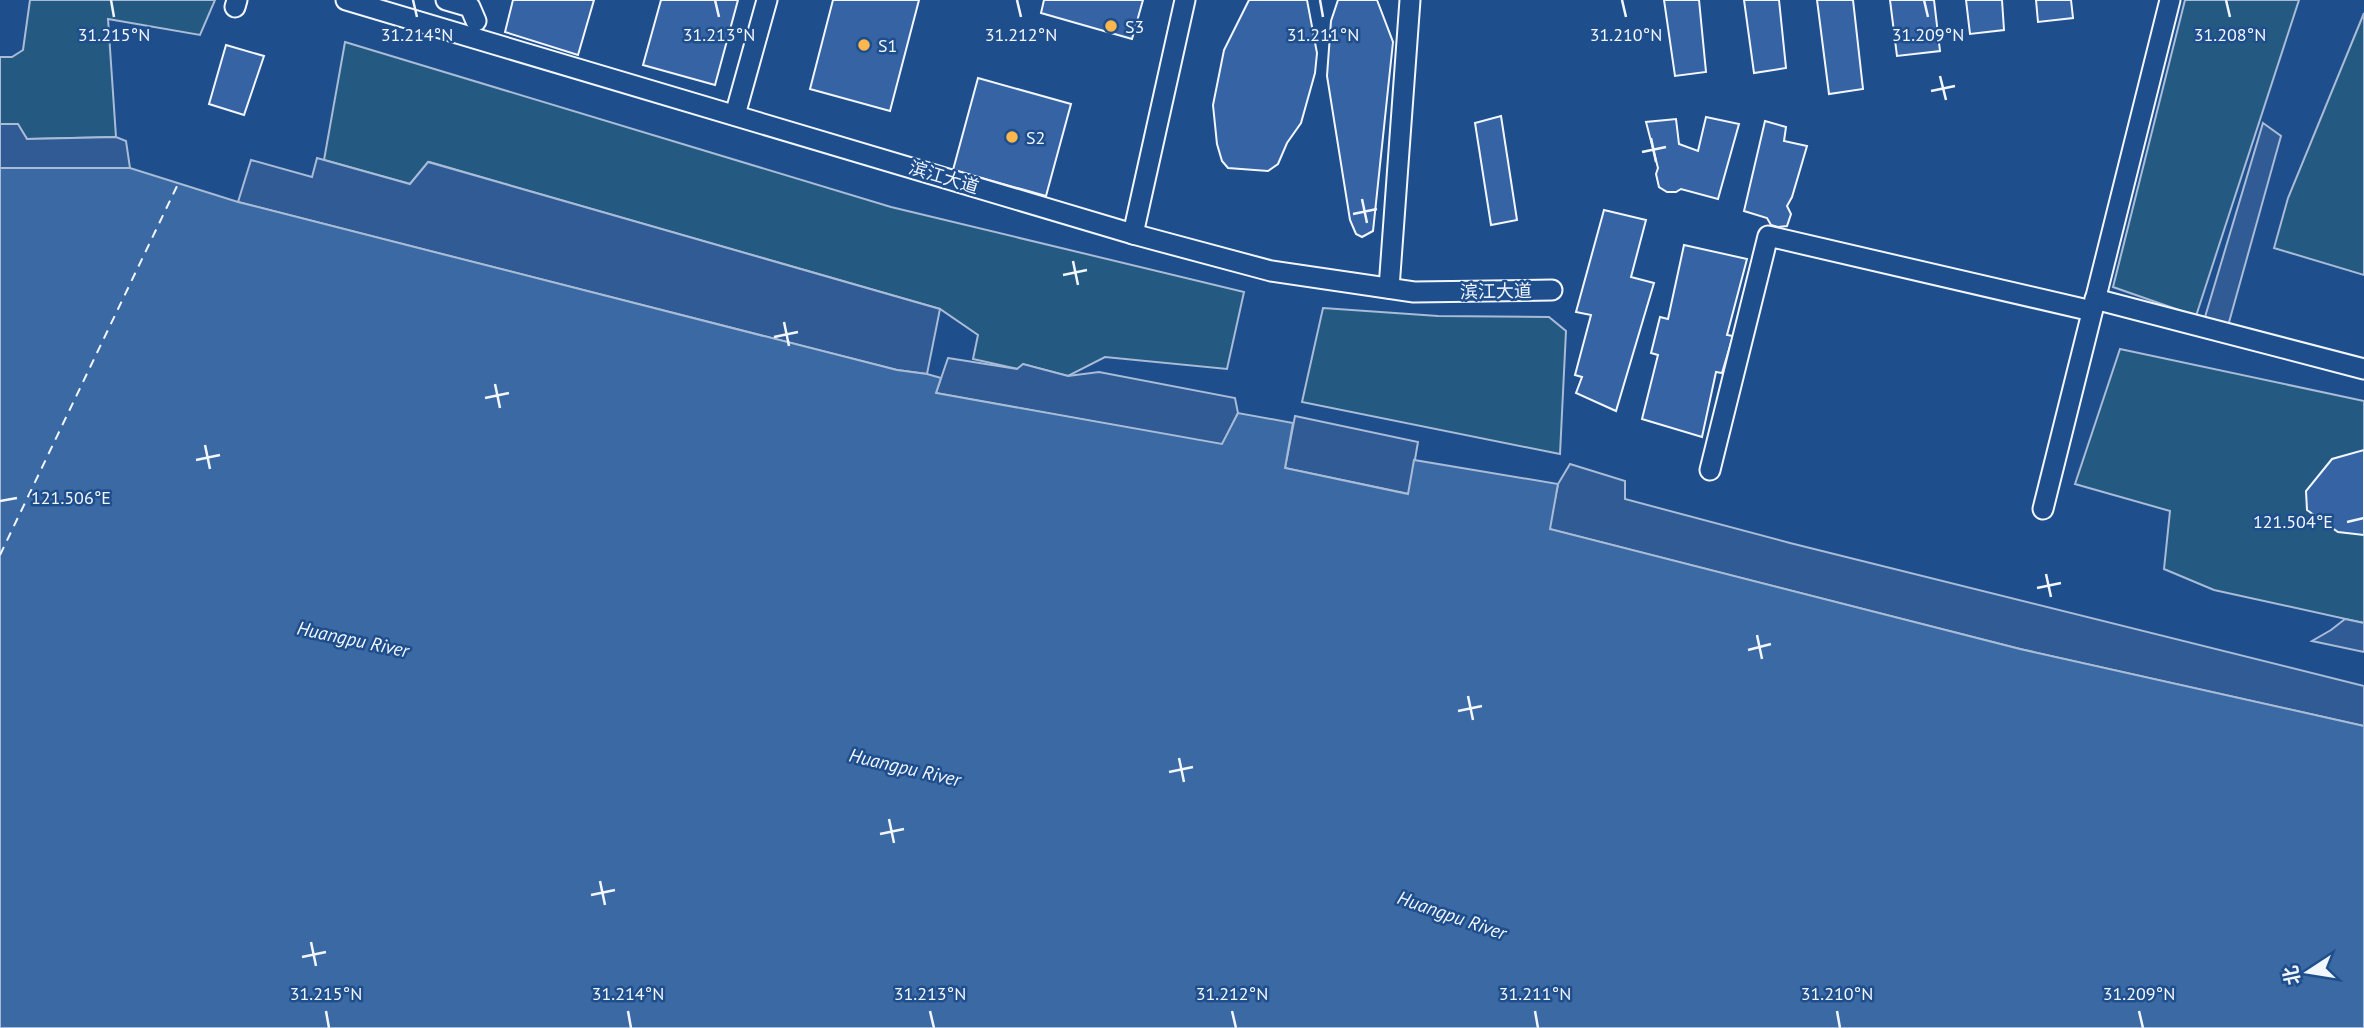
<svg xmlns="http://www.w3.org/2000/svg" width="2364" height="1028" font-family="'PT Sans','Noto Sans SC',sans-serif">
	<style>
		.green { fill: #245a82; stroke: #a8bbd7; stroke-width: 2 }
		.parking { fill: #305b95; stroke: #a8bbd7; stroke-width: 2 }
		.water { fill: #3b69a3; stroke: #a8bbd7; stroke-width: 2 }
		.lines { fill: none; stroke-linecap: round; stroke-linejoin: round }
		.ferry { stroke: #f2f6ff; stroke-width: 2; stroke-dasharray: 9 7; stroke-linecap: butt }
		.building { fill: #3563a3; stroke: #f2f6ff; stroke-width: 2 }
		.minor-casing { stroke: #f2f6ff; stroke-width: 23 }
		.minor { stroke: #1f4e8c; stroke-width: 19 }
		.ticks { fill: none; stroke: #f2f6ff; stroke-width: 2.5 }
		.poi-dot { fill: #ffb74d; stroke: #1f4e8c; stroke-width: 2.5 }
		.labels { text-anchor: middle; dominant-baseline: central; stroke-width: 5; stroke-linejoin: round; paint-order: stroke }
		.poi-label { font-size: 18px; fill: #f2f6ff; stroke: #1f4e8c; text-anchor: start }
		.street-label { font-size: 18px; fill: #f2f6ff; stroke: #1f4e8c }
		.water-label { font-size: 19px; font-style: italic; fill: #f2f6ff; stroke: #1f4e8c }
		.ticks-label { font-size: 18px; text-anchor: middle; fill: #f2f6ff; stroke: #1f4e8c; stroke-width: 5; stroke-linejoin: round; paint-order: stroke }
	</style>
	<rect width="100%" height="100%" fill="#1f4e8c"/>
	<g class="green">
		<path d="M 30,0 L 215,0 L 200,35 L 108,19 L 116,137 L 27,139 L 18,125 L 0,124 L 0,57 L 12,57 L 23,50 Z"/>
		<path d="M 2185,0 L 2299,0 L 2196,316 L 2113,287 Z"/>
		<path d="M 2364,13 L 2364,275 L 2274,248 L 2288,198 Z"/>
		<path d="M 345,42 L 891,207 L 1244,292 L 1227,369 L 1105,357 L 1068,376 L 1023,364 L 1018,369 L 973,359 L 978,335 L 940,309 L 429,162 L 410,184 L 324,160 Z"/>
		<path d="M 1323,308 L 1438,316 L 1549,317 L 1566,331 L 1560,454 L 1302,402 Z"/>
		<path d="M 2120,349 L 2364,401 L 2364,623 L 2214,590 L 2164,569 L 2170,511 L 2075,484 Z"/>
	</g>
	<g class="parking">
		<path d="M 2263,123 L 2281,136 L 2226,333 L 2202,327 Z"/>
		<path d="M 0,124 L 18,124 L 27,139 L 116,137 L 126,141 L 130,168 L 0,168 Z"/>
		<path d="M 317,158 L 410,184 L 428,162 L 940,309 L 927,374 L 897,370 L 238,202 L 251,160 L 312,177 Z"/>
		<path d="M 948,358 L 1017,369 L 1023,364 L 1068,376 L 1099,372 L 1235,398 L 1238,413 L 1222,445 L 936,393 Z"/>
		<path d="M 1295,416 L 1418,442 L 1409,494 L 1285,468 Z"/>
		<path d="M 1570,464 L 1625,481 L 1625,499 L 1790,543 L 2364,686 L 2364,726 L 2020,649 L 1549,529 L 1558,484 Z"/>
		<path d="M 2345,619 L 2364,623 L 2364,652 L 2312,641 L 2331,630 Z"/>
	</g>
	<path class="water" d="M 0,168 L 130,168 L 238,202 L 897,370 L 927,374 L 941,378 L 936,393 L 1222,444 L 1238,413 L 1293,423 L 1285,468 L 1408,494 L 1414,460 L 1558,484 L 1550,529 L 2020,649 L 2364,726 L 2364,1028 L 0,1028 Z"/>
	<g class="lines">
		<path class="ferry" d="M 0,555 L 178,184"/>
	</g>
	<g class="building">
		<path d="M 513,0 L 594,0 L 578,55 L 505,32 Z"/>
		<path d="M 661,0 L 738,0 L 715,85 L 643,65 Z"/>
		<path d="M 833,0 L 919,0 L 890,111 L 810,89 Z"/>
		<path d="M 1044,0 L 1143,0 L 1132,39 L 1041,13 Z"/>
		<path d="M 1249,0 L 1307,0 L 1317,53 L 1315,73 L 1301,123 L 1287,143 L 1278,164 L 1268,171 L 1228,168 L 1222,161 L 1217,144 L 1213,105 L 1224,50 Z"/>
		<path d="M 1338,0 L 1377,0 L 1393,42 L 1373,231 L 1362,237 L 1356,234 L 1350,220 L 1327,76 L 1331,21 Z"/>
		<path d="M 1664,0 L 1699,0 L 1706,72 L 1675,76 Z"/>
		<path d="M 1744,0 L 1779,0 L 1786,68 L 1754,73 Z"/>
		<path d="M 1817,0 L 1853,0 L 1863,89 L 1829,94 Z"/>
		<path d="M 1890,0 L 1934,0 L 1940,51 L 1897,56 Z"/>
		<path d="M 1966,0 L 2002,0 L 2004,30 L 1970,34 Z"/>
		<path d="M 2036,0 L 2071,0 L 2073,18 L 2038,22 Z"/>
		<path d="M 226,45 L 264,56 L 244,115 L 209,104 Z"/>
		<path d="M 978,78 L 1071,104 L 1046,196 L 953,170 Z"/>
		<path d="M 1501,116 L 1517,220 L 1491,225 L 1475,123 Z"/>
		<path d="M 1706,117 L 1739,124 L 1718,199 L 1681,189 L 1676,192 L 1667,192 L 1659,187 L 1656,174 L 1658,168 L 1646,122 L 1676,119 L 1679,144 L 1698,151 Z"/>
		<path d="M 1765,121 L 1786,127 L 1784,141 L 1807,146 L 1792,197 L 1787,206 L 1791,214 L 1787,226 L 1778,227 L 1771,225 L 1767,218 L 1744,211 Z"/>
		<path d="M 1604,210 L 1646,220 L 1631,277 L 1654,283 L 1616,411 L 1576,393 L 1582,377 L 1575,375 L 1591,315 L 1576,312 Z"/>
		<path d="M 1684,245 L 1747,259 L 1727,335 L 1733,336 L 1722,373 L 1716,372 L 1702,437 L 1642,419 L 1658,355 L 1651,353 L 1660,317 L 1668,319 Z"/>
		<path d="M 2364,450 L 2364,535 L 2338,532 L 2307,510 L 2306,491 L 2332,459 Z"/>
	</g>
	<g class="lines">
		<g class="minor-casing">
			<g id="minor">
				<path d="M 346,0 L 1133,234 L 1271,271 L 1414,292 L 1552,290"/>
				<path d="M 446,0 L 470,7 L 476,21"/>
				<path d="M 235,7 L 237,0"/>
				<path d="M 735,115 L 767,0"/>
				<path d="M 1133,234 L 1185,0"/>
				<path d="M 1389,288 L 1410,0"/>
				<path d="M 2095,299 L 2364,369"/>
				<path d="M 1710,470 L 1768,236 L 2092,311"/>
				<path d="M 2043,509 L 2170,0"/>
			</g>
		</g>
		<use href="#minor" class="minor"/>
	</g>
	<path class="ticks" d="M 111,0 L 114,17M 413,0 L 417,17M 715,0 L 719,17M 1017,0 L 1021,17M 1320,0 L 1323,17M 1622,0 L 1626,17M 1924,0 L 1928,17M 2226,0 L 2230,17M 1940,76 L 1946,100M 1931,91 L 1955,86M 1651,138 L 1656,162M 1642,152 L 1666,147M 1362,199 L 1367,223M 1353,214 L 1377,209M 1073,261 L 1078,285M 1063,275 L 1087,270M 784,322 L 789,346M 774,337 L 798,332M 495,384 L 500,408M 485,398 L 509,393M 205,445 L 210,469M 196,460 L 220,455M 0,501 L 17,498M 2347,522 L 2364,518M 2046,574 L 2051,597M 2037,588 L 2061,583M 1757,635 L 1762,659M 1748,650 L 1771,644M 1468,696 L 1473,720M 1458,711 L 1482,706M 1179,758 L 1184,782M 1169,772 L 1193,767M 889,819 L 894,843M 880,834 L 904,829M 600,881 L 605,905M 591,895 L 615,890M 311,942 L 316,966M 302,957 L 326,952M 326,1011 L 329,1028M 628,1011 L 631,1028M 930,1011 L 934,1028M 1232,1011 L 1236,1028M 1535,1011 L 1538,1028M 1837,1011 L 1840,1028M 2139,1011 L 2143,1028"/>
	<g class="poi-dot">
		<circle cx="1111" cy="26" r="7"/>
		<circle cx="864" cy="45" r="7"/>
		<circle cx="1012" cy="137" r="7"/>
	</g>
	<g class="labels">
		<g class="poi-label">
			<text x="1125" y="26">S3</text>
			<text x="878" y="45">S1</text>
			<text x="1026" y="137">S2</text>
		</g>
		<g class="street-label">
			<text transform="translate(944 177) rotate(17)">滨江大道</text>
			<text transform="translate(1496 291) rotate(-1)">滨江大道</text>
		</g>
		<g class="water-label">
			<text transform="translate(353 639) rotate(12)">Huangpu River</text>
			<text transform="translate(905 767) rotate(13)">Huangpu River</text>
			<text transform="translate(1452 915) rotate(19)">Huangpu River</text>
		</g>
	</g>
	<g class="ticks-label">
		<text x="114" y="41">31.215°N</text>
		<text x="417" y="41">31.214°N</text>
		<text x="719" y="41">31.213°N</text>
		<text x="1021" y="41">31.212°N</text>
		<text x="1323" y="41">31.211°N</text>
		<text x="1626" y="41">31.210°N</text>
		<text x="1928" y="41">31.209°N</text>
		<text x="2230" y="41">31.208°N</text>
		<text x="71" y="504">121.506°E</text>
		<text x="2293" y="528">121.504°E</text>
		<text x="326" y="1000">31.215°N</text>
		<text x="628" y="1000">31.214°N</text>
		<text x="930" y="1000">31.213°N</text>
		<text x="1232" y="1000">31.212°N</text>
		<text x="1535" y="1000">31.211°N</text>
		<text x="1837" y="1000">31.210°N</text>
		<text x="2139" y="1000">31.209°N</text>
	</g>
	<g transform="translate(2308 972) rotate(258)" stroke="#1f4e8c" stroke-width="5" paint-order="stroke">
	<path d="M0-5L12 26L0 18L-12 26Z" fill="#f2f6ff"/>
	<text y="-10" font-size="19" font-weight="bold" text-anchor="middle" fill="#f2f6ff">北</text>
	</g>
</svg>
